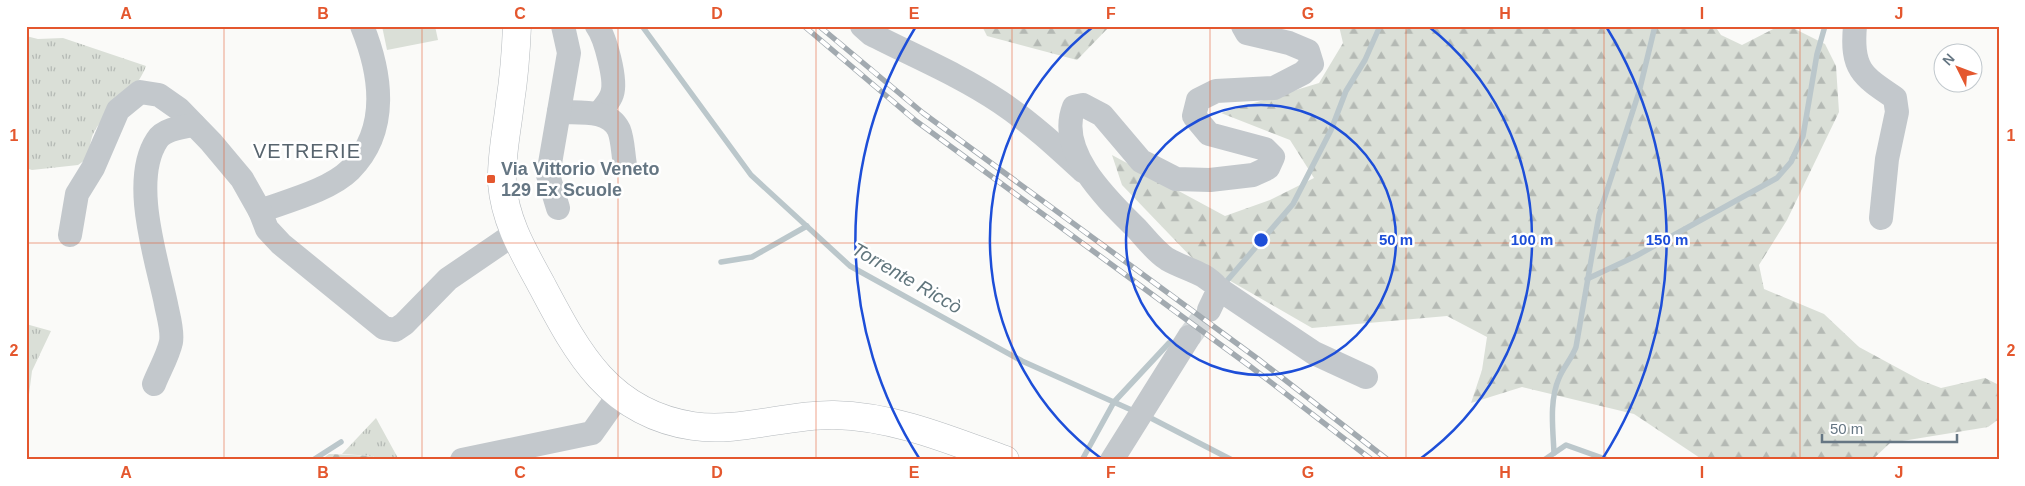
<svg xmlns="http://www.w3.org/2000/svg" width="2025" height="486" font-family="Helvetica,sans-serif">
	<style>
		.grass { fill: url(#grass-tufts) }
		.forest { fill: url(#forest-firs) }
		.pitch { fill: #dadfd7 }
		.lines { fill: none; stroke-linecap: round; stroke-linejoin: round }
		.stream { stroke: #bbc7cb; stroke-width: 5.5 }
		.minor-tunnel { stroke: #d5d9db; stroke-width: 24; stroke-dasharray: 24 12; stroke-linecap: butt }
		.major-casing { stroke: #b5babe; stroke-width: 29 }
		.minor { stroke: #c3c8cc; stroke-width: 24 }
		.major { stroke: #fff; stroke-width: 28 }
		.rail-casing { stroke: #a2aab0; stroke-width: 5.5 }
		.rail { stroke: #fff; stroke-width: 4; stroke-dasharray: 11; stroke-linecap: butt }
		.grid { fill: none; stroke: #e4572e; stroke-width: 1; stroke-opacity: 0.55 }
		.ring { fill: none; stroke: #1d4ed8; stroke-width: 2.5 }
		.poi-dot { fill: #e4572e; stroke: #fff; stroke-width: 2 }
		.labels { text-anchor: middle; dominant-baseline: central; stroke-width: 5; stroke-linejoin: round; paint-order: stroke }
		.poi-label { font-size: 18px; font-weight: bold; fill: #657683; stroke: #fff; text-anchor: start }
		.water-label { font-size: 19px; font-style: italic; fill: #60757c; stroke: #fff }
		.quarter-label { font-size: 20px; letter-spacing: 1px; fill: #57646e; stroke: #fff }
		.centre { fill: #1d4ed8; stroke: #fff; stroke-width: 2.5 }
		.ring-label { font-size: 15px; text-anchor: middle; font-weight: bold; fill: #1d4ed8; stroke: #fff; stroke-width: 5; stroke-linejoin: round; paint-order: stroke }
		.neatline { fill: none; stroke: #e4572e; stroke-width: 2 }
		.grid-label { font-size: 16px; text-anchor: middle; font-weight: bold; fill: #e4572e }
	</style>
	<defs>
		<pattern id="grass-tufts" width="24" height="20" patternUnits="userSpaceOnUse" patternTransform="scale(1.25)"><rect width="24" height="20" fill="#dadfd7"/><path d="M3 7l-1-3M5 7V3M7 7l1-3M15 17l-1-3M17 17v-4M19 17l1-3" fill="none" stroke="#b4b9b4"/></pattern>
		<pattern id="forest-firs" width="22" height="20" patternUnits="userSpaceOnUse" patternTransform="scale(1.25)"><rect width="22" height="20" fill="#dadfd7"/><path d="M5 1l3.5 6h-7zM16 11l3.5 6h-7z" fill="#b4b9b4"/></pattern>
	</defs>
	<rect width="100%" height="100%" fill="#fafaf8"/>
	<g class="grass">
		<path d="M 26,36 L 38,39 L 63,38 L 146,66 C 135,96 109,105 94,132 C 90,139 90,150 88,158 L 78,165 L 32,170 L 26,168 Z"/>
		<path d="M 26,324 L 51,331 L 32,371 L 26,418 Z"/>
		<path d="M 376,418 L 399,460 L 377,460 L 373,456 L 342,454 Z"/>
	</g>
	<g class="forest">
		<path d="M 982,26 L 1110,26 L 1077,60 L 987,36 Z"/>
		<path d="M 1339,26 L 1715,26 L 1721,35 L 1742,45 L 1779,26 L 1789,26 L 1825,44 L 1836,66 L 1839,112 L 1787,220 L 1759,265 L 1764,289 L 1824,314 L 1859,347 L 1920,380 L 1941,388 L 1985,378 L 1999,385 L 1999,419 L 1988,427 L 1890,443 L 1872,460 L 1703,460 L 1634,414 L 1522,387 L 1471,403 L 1482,370 L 1487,337 L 1447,316 L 1312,328 L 1194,260 L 1122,185 L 1112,155 L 1225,216 L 1270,200 L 1314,178 L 1290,140 L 1221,113 L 1319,83 L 1343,43 Z"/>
		<path d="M 329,454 L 373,456 L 377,460 L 321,460 Z"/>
	</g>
	<path class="pitch" d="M 382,26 L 435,26 L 438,40 L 387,50 Z"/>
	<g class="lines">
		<g class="stream">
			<path d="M 642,26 L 751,175 L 850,266 L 1022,361 L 1136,412"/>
			<path d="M 721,262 L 752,257 L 807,226"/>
			<path d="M 1587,279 L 1636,256 L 1777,178 L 1791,162 L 1803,136 L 1817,54 L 1825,26"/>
			<path d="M 1225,283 L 1293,204 L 1331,130 L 1346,91 L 1365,60 L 1380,26"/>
			<path d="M 1145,415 L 1232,460"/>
			<path d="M 1554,453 C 1553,429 1549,401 1559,378 C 1563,368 1572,358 1576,347 L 1599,215 L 1639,92 L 1655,26"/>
			<path d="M 313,460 L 341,442"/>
			<path d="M 1082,460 L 1114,402 L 1169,343"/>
			<path d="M 1544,460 L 1566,445 L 1608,460"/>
		</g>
		<path class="minor-tunnel" d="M 1189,337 L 1209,310"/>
		<g class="major-casing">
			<path id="major" d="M 517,26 C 516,52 514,77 510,103 C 507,130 501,156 502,183 C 505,221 523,251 541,284 C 577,352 608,413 693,426 C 738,433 788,414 834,415 C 893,416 950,440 1005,460"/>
		</g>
		<g class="minor">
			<path d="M 597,26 C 605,37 617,80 612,94 C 610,101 603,108 599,114"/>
			<path d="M 862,26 L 871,34 C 914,56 960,75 1000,102 C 1030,122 1057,147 1083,171"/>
			<path d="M 1855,26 C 1851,69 1862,76 1895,98 L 1897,112 L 1887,159 L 1881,218"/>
			<path d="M 559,112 C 578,113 609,108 619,130 C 623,140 623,154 625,165"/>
			<path d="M 558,208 L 548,175 L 569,53 L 563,26"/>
			<path d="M 260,211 C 287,201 330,190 350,170 C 390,130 381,73 362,26"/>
			<path d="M 70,235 L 77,194 L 93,168 L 118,110 L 140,92 L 159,95 L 179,109 L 211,142 L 242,179 L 260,211 L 267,229 L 281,244 L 384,328 L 395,330 L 404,324 L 448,279 L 514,234"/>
			<path d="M 1219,289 L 1314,353 L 1366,377"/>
			<path d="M 1209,310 L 1219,289 C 1202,270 1188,271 1167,259 C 1156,252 1146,239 1137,229 C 1109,201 1056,152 1074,107 L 1083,105 L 1102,115 L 1141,161 L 1176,179 L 1210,180 L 1253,175 L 1268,168 L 1273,157 L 1265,149 L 1209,134 L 1194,116 L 1198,100 L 1216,91 L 1274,88 L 1303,73 L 1312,64 L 1308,51 L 1289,43 L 1247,33 L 1243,26"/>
			<path d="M 154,384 C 159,371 168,356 171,342 C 173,330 168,315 166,304 C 157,260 130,181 157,140 C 164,129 182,127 194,125"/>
			<path d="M 462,460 L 592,433 L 619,395"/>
			<path d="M 1112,460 L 1189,337"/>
		</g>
		<use href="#major" class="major"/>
		<g class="rail-casing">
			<g id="rail">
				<path d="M 804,26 L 916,121 L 1251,367 L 1372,460"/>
				<path d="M 819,26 L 923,113 L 1258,359 L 1388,460"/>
			</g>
		</g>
		<use href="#rail" class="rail"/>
	</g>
	<path class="grid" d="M 224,26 L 224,460M 422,26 L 422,460M 618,26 L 618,460M 816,26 L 816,460M 1012,26 L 1012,460M 1210,26 L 1210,460M 1406,26 L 1406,460M 1604,26 L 1604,460M 1800,26 L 1800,460M 26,243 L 1999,243"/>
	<g class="ring">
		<circle cx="1261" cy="240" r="135"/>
		<path d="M1102 459A271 271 0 0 1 1094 26M1428 26A271 271 0 0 1 1420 459"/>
		<path d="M919 458A406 406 0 0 1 915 28M1607 28A406 406 0 0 1 1603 458"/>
	</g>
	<rect class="poi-dot" x="486" y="174" width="10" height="10" rx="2.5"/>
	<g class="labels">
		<g class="poi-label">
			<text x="501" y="169">Via Vittorio Veneto<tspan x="501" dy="21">129 Ex Scuole</tspan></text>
		</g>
		<g class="water-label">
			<text transform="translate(907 278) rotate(30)">Torrente Riccò</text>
		</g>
		<g class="quarter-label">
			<text x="307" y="151">VETRERIE</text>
		</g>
	</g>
	<circle cx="1261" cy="240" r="8" class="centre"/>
	<g class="ring-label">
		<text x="1396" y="245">50 m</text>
		<text x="1532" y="245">100 m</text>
		<text x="1667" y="245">150 m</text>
	</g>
	<rect width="2025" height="486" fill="none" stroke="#ffffff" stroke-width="55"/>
	<g transform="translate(1958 68) rotate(312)"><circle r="24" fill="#ffffff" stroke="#c1c8cd"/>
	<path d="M0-4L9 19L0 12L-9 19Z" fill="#e4572e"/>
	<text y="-8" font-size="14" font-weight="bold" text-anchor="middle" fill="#657683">N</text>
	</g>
	<path d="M1822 434v8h135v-8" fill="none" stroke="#657683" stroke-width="2.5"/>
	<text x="1830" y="434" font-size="15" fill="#657683" stroke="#ffffff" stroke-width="4" paint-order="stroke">50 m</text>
	<rect x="28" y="28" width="1970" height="430" class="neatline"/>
	<g class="grid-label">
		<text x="126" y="19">A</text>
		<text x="323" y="19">B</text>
		<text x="520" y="19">C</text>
		<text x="717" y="19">D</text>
		<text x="914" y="19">E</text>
		<text x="1111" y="19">F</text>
		<text x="1308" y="19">G</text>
		<text x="1505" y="19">H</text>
		<text x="1702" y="19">I</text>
		<text x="1899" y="19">J</text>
		<text x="14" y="141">1</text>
		<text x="2011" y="141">1</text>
		<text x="14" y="356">2</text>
		<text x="2011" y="356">2</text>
		<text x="126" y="478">A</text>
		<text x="323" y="478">B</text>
		<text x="520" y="478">C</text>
		<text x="717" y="478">D</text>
		<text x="914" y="478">E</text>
		<text x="1111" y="478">F</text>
		<text x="1308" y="478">G</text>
		<text x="1505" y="478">H</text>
		<text x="1702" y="478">I</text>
		<text x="1899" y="478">J</text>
	</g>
</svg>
